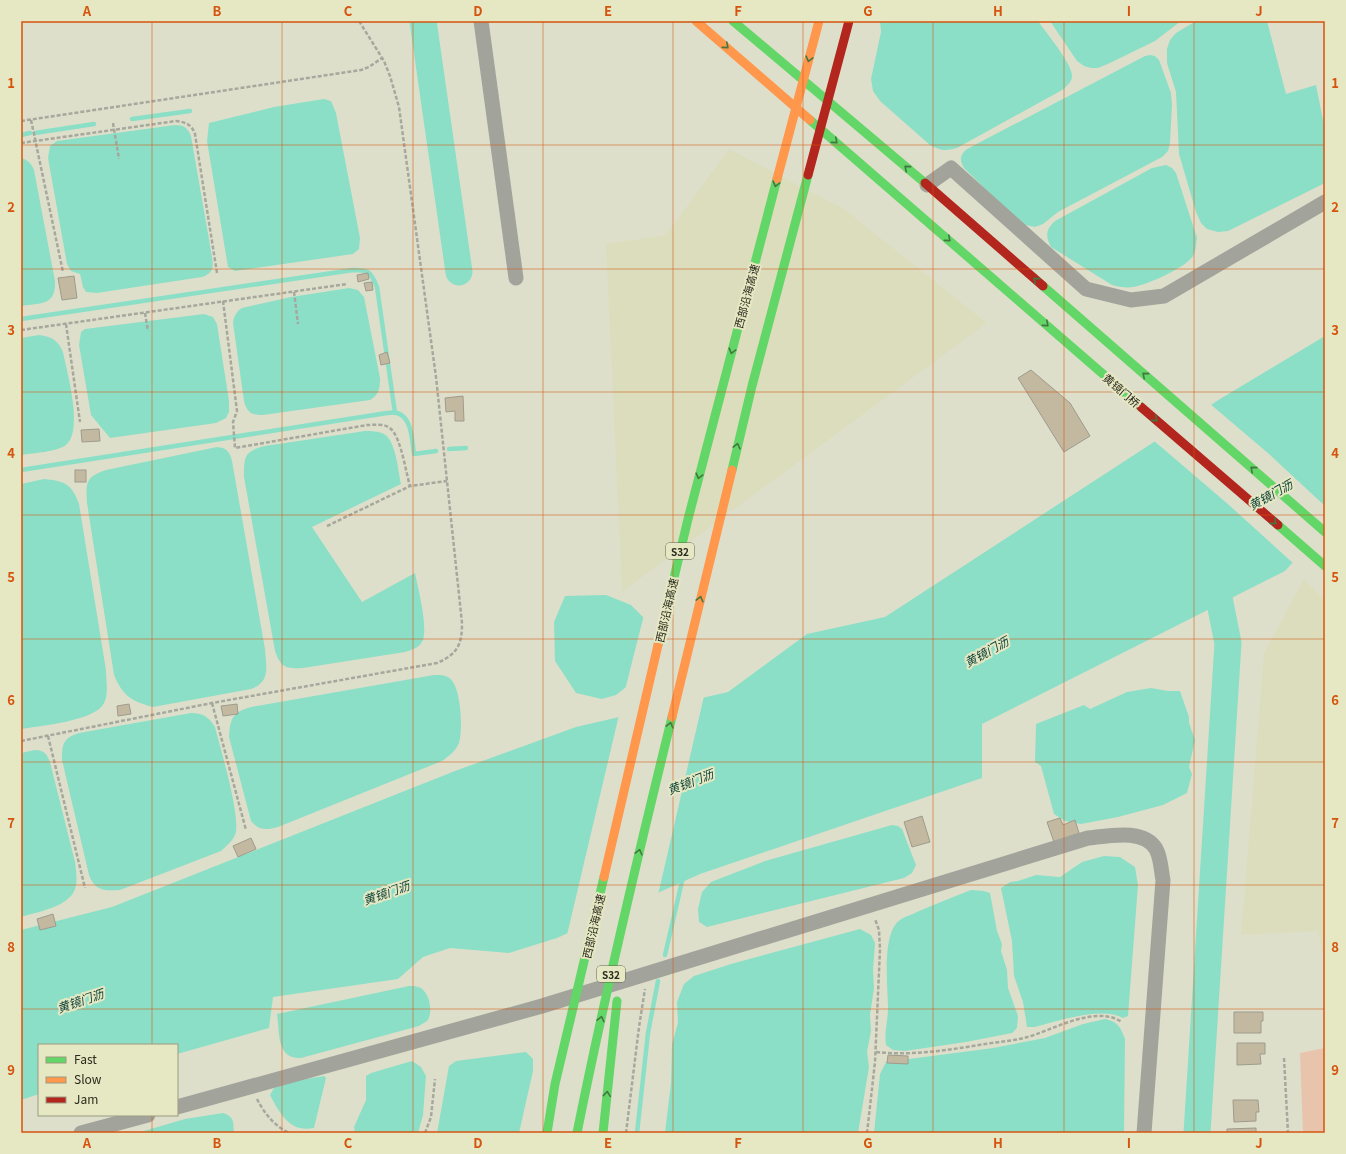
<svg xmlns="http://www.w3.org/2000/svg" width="1346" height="1154" font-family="Georgia,'Noto Sans SC',serif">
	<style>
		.built { fill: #dcddbd }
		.green { fill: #e9c4ad }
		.water { fill: #8bdfc6 }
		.pier { fill: #dedfcb }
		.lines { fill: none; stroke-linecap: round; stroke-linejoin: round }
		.stream { stroke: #8bdfc6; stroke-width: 4.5 }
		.river { stroke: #8bdfc6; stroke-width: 27 }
		.building { fill: #c3b9a1; stroke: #9e9b8d }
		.path { stroke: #a7a89d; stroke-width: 2.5; stroke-dasharray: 4 2; stroke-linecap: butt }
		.street { stroke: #a2a49c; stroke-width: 15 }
		.fast { stroke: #63d668; stroke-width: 9 }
		.slow { stroke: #ff974d; stroke-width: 9 }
		.jam { stroke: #b3261e; stroke-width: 9 }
		.oneway { stroke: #44773f }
		.grid { fill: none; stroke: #d5540e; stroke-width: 1; stroke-opacity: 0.55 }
		.labels { text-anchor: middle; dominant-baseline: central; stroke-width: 4; stroke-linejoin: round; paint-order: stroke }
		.shield { fill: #e6e7c3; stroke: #62634f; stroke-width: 1 }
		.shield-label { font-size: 10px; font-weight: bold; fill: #2a2a1d }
		.street-label { font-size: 11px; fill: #2a2a1d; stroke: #e6e7c3 }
		.water-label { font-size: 12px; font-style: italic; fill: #0e443a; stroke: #e6e7c3 }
		.neatline { fill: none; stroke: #d5540e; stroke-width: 1.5 }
		.grid-label { font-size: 13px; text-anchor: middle; font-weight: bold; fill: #d5540e }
	</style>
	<rect width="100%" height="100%" fill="#dedfcb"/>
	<g class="built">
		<path d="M 729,149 L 844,209 L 987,323 L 622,592 L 606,244 L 666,235 Z"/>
		<path d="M 1304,579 L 1325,600 L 1325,963 L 1318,931 L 1241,935 L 1264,653 Z"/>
	</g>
	<path class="green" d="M 1325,1048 L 1325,1133 L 1303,1133 L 1300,1053 Z"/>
	<g class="water">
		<path d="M 880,21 L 1038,21 C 1045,31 1073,65 1072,76 C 1072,82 1067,85 1064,89 L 957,148 C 945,151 941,151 930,145 L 880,101 L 873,91 L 871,79 L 881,32 Z"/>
		<path d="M 1050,21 L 1181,21 L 1155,41 L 1110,63 L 1098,68 L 1091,68 L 1084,66 L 1077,61 Z"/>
		<path d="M 1196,21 L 1267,21 L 1286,94 L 1316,85 L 1325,130 L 1325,183 L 1228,231 L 1218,232 L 1207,229 L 1201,223 L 1196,212 L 1179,154 L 1176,92 L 1167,63 L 1167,49 L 1170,40 L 1176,33 Z"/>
		<path d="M 1150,55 L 1155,56 L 1159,60 L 1171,93 L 1172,105 L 1170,143 L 1168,151 L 1162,157 L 1058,212 L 1043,224 L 1035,227 L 1021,224 L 964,168 C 959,160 960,155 967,149 L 1145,56 Z"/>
		<path d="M 324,99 L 331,101 L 336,113 L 360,238 L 359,249 L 353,254 L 235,271 L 228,267 L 207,141 L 209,123 L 274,107 Z"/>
		<path d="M 175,125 C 184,125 188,128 191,136 L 211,251 C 213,264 216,272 202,277 L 97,293 L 86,292 L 83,287 L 80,274 L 71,271 L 67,264 L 48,158 L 50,146 L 57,141 Z"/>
		<path d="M 21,158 C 28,160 31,163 34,170 L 55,281 C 56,306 41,303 21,306 Z"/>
		<path d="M 1166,165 L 1172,168 L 1176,173 L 1197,238 C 1196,244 1196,251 1193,256 C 1185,268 1147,285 1133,287 C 1126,288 1119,287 1112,285 L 1051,247 C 1045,236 1046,229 1055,221 L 1152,168 Z"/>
		<path d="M 349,288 L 358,290 L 364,297 L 380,378 C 380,388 379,395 370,400 L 263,415 C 252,415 247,413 244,401 L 233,323 C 234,316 236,312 242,308 L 291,297 Z"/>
		<path d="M 204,314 L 213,317 L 217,324 L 229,401 L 229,412 L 226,418 L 216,423 L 110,438 L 91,415 L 79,345 L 81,332 L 85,329 Z"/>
		<path d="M 39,335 C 52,337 58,340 63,352 C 67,372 84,431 66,445 C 57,452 33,453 21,455 L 21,338 Z"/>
		<path d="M 1325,336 L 1325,528 L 1285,571 L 982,724 L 982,778 L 700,874 L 557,938 L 509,953 L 450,948 L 423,957 L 398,979 L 273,997 L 269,1028 L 177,1054 L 177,1045 L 39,1045 L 39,1094 L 21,1100 L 21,930 L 112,907 L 455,771 L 576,727 L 728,692 L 807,634 L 885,617 L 1220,399 Z"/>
		<path d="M 365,431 C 371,431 378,431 384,434 C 396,441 398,470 401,484 L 312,527 L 362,602 L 415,573 C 418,588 429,630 422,642 C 419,648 411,650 405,652 L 303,668 C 286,669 281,668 275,651 L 244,477 C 244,457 244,451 265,446 Z"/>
		<path d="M 217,447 C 227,448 230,452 232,461 L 265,649 C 266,666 271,682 251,689 L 153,707 C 131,701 123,696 114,675 L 87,503 C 86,483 85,477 106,470 Z"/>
		<path d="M 44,479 C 65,481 72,484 79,504 L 106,670 C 106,680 109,694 104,703 C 96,721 39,726 21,729 L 21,484 Z"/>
		<path d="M 606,595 L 631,605 L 647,621 L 630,684 L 616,695 L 602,699 L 576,693 L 555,661 L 554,622 L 565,596 Z"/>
		<path d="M 434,675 C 442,675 449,675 453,682 C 461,694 463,730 459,743 C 455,752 449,756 442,761 L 278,827 C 267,830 259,831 251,821 L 229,737 C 230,718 233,712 251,707 Z"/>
		<path d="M 1151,688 L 1168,691 L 1180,691 L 1189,717 L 1189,723 L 1195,740 L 1189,767 L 1192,774 L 1187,793 L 1163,805 L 1118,817 L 1081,824 L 1065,821 L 1054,814 L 1041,766 L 1035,762 L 1036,724 L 1084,705 L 1090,709 L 1127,692 Z"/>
		<path d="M 191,713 C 203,713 209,717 215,727 C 220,747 242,820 235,835 C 232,842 226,846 221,851 L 120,890 C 104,891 95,891 89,875 L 62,760 C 62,744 63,738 79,733 Z"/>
		<path d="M 35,750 C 44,750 47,754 50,762 L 75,862 C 76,871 78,881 75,889 C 69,907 37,912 21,917 L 21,753 Z"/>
		<path d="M 892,825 L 898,826 L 902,829 L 916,865 L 912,873 L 904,878 L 707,927 L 699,922 L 698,909 L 702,892 L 711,882 L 765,861 Z"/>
		<path d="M 1104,856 L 1120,857 L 1135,867 L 1138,885 L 1128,1016 L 1123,1018 C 1102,1006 1058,1021 1035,1027 L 1027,1027 L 1023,1002 L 1014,976 L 1012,941 L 1001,888 L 1010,882 L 1018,881 L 1036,875 L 1060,877 L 1082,862 Z"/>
		<path d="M 971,890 L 984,891 L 990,893 L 997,931 L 1002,944 L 1001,951 L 1007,970 L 1008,988 L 1018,1016 L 1017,1028 L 1012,1033 L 966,1042 L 905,1051 L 893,1050 L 886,1045 C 884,1032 888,1021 888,1008 C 888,987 881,933 900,920 C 905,916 912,915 917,912 C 935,904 953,897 971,890 Z"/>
		<path d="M 860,929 L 871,935 L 875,943 L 873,970 L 874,988 L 870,1015 L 871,1031 L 867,1052 L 869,1067 L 858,1133 L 665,1133 L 671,1083 L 672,1044 L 678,1023 L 677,1002 L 684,984 L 694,976 L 731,964 Z"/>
		<path d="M 409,986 C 414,986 421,986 424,991 C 430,997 433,1014 427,1021 C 425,1023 421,1024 419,1026 L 301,1058 C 276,1059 280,1033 277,1014 Z"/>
		<path d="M 1105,1019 C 1118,1022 1120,1026 1125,1039 L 1124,1133 L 874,1133 L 880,1074 L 886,1062 L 993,1048 L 1045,1038 L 1083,1024 Z"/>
		<path d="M 526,1052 L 533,1059 L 533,1071 L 519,1133 L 437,1133 L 449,1066 L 456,1061 Z"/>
		<path d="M 412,1061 L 421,1067 L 426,1076 L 423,1115 L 418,1133 L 355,1133 L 354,1127 L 366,1100 L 366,1076 L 371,1073 Z"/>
		<path d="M 324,1076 L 326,1078 L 314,1128 C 290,1133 280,1114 270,1095 L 274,1088 L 295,1081 Z"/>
		<path d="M 223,1113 C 235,1117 233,1122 234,1133 L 137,1133 L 185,1119 Z"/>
	</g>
	<g class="pier">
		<path d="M 1209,403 L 1269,454 L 1325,506 L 1325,530 L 1294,564 L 1229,505 L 1153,440 Z"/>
		<path d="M 644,615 L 649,621 L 632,685 L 625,690 Z"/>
		<path d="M 704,696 L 658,895 L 567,935 L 619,715 Z"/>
	</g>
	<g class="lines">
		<g class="stream">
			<path d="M 132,119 L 190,111"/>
			<path d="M 35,133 L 94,124"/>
			<path d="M 21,135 L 30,133"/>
			<path d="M 21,319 L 353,270 C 369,270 371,272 377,287 L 395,413"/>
			<path d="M 449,449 L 466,448"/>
			<path d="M 21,470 L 387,413 C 390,413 394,412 397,413 C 412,417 412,441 414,454 L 436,451"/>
			<path d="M 665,955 L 683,877"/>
			<path d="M 637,1133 L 648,1033 L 658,981"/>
		</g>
		<g class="river">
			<path d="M 423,21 L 459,272"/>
			<path d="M 1197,1133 L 1228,643 L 1215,578"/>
		</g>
	</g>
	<g class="building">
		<path d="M 368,273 L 369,279 L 358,282 L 357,275 Z"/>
		<path d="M 74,276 L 77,298 L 62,300 L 58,278 Z"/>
		<path d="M 372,282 L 373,290 L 366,291 L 364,283 Z"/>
		<path d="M 387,352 L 390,363 L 381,365 L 379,355 Z"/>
		<path d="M 1031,370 L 1070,403 L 1090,436 L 1064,452 L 1018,378 Z"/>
		<path d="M 463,396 L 464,421 L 455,421 L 455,411 L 446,412 L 445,398 Z"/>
		<path d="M 99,429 L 100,441 L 82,442 L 81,430 Z"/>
		<rect x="75" y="470" width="11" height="12"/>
		<path d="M 129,704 L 131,714 L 118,716 L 117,706 Z"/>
		<path d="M 237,704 L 238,714 L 223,716 L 221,706 Z"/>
		<path d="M 922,816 L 930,842 L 912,847 L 904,822 Z"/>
		<path d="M 1060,818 L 1063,825 L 1075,820 L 1079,833 L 1054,842 L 1047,822 Z"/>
		<path d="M 251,838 L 256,849 L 238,857 L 233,846 Z"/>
		<path d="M 53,914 L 56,926 L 40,930 L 37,919 Z"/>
		<path d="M 1234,1012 L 1263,1012 L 1263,1021 L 1261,1021 L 1261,1033 L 1234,1033 Z"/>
		<path d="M 1237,1043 L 1265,1043 L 1265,1054 L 1260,1054 L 1261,1064 L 1237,1065 Z"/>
		<path d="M 888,1055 L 908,1056 L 908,1064 L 887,1063 Z"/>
		<path d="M 1233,1100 L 1258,1100 L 1259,1112 L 1256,1112 L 1256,1121 L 1234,1122 Z"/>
		<path d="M 1256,1128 L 1256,1133 L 1227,1133 L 1227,1129 Z"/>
	</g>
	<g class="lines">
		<g class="path">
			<path d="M 31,120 L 63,272"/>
			<path d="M 21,121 L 361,70 L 369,67 L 382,58"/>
			<path d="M 113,123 L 119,159"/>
			<path d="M 21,143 L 176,121 C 186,122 192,125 195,134 L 217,273"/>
			<path d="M 294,292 L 298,324"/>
			<path d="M 223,301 L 237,411 L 233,422 L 235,448 L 367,425 C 375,425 385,423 391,429 C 401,438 406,473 410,486 L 447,481"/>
			<path d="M 145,313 L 148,331"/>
			<path d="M 66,324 L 80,422"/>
			<path d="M 21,330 L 347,284"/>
			<path d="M 327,526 L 410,486"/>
			<path d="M 212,703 L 246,830"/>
			<path d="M 48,736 L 85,888"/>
			<path d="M 21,741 L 212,703 L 437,663 C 458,654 462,644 462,623 L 436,377 L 399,107 L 390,76 L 384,61 L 359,21"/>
			<path d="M 876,1052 C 912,1056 949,1050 985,1044 C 998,1042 1011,1041 1024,1038 C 1052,1031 1094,1004 1122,1022"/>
			<path d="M 1284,1058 L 1288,1133"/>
			<path d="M 257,1099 C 264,1113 275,1127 290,1133"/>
			<path d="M 425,1133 L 431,1117 L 435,1079"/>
			<path d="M 626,1133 L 639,1027 L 645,989"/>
			<path d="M 867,1133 L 875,1062 L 880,949 L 879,930 L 875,919"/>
		</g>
		<g class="street">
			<path d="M 481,21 L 516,278"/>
			<path d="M 927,185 L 951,168 L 1086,289 L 1131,300 L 1164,296 L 1325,202"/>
			<path d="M 177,1107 L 542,1006 L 1088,838 C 1108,836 1144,828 1156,849 C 1161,858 1161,870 1163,880 L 1144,1133"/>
			<path d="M 81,1133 L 148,1115"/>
		</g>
		<g class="fast">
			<path d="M 733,21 L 925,183"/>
			<path d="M 810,120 L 1141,407"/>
			<path d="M 1043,286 L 1325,532"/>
			<path d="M 732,470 L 752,386 L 808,175"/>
			<path d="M 1278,525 L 1325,566"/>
			<path d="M 658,645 L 688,519 L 777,179"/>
			<path d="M 547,1133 L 555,1084 L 604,877"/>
			<path d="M 577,1133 C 605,993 638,855 672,717"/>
			<path d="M 603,1133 L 617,1001"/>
		</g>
		<g class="slow">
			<path d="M 696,21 L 810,120"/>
			<path d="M 777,179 L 819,21"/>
			<path d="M 672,717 L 732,470"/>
			<path d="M 604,877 L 658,645"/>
		</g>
		<g class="jam">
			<path d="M 808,175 L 849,21"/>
			<path d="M 925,183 L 1043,286"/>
			<path d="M 1141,407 L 1278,525"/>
		</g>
	</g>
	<defs><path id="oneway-chevron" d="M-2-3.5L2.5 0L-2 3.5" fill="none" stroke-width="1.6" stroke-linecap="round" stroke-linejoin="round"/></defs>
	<g class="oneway">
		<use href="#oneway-chevron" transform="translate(726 46) rotate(41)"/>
		<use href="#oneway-chevron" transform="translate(809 59) rotate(105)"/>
		<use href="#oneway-chevron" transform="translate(835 141) rotate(41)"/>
		<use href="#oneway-chevron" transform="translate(907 168) rotate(-140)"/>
		<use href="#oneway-chevron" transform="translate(776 184) rotate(105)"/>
		<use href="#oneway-chevron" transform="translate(948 239) rotate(41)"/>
		<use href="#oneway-chevron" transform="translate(1036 280) rotate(-139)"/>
		<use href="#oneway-chevron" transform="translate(1046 324) rotate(41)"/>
		<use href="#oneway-chevron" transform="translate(732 351) rotate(105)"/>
		<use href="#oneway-chevron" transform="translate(1145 375) rotate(-139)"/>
		<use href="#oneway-chevron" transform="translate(1155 419) rotate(41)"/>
		<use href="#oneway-chevron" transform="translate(737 446) rotate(-76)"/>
		<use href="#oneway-chevron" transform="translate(1253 469) rotate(-139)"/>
		<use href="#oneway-chevron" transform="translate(699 476) rotate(105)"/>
		<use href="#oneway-chevron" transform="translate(1274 522) rotate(41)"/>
		<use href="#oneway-chevron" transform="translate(700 599) rotate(-76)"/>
		<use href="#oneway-chevron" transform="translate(670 725) rotate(-76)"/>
		<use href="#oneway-chevron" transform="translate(639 852) rotate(-76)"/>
		<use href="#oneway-chevron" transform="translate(601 1019) rotate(-77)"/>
		<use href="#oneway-chevron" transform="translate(607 1094) rotate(-84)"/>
	</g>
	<path class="grid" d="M 152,21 L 152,1045M 282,21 L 282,1133M 413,21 L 413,1133M 543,21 L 543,1133M 673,21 L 673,1133M 803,21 L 803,1133M 933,21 L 933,1133M 1064,21 L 1064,1133M 1194,21 L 1194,1133M 21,145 L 1325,145M 21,269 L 1325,269M 21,392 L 1325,392M 21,515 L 1325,515M 21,639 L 1325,639M 21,762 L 1325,762M 21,885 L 1325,885M 21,1009 L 1325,1009M 152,1115 L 152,1133"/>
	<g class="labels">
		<g class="shield">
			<rect x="666" y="543" width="28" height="16" rx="3"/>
			<rect x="597" y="966" width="28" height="16" rx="3"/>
		</g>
		<g class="shield-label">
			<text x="680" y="551">S32</text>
			<text x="611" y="974">S32</text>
		</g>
		<g class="street-label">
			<text transform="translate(746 296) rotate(-75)">西部沿海高速</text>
			<text transform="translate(1122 390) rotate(41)">黄镜门桥</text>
			<text transform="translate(666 610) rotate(-77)">西部沿海高速</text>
			<text transform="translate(593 926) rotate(-77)">西部沿海高速</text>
		</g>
		<g class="water-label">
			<text transform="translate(1270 494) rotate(-29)">黄镜门沥</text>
			<text transform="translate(986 651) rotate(-29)">黄镜门沥</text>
			<text transform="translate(690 781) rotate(-21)">黄镜门沥</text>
			<text transform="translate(386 892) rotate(-19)">黄镜门沥</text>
			<text transform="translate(80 1000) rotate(-19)">黄镜门沥</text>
		</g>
	</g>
	<rect width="1346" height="1154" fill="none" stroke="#e6e7c3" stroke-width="44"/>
	<rect x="38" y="1044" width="140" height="72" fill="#e6e7c3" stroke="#9b9b81"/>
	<rect x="46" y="1057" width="20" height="6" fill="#63d668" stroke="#9b9b81"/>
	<text x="74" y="1064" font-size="12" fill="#2a2a1d">Fast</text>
	<rect x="46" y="1077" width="20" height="6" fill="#ff974d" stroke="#9b9b81"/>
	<text x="74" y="1084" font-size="12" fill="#2a2a1d">Slow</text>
	<rect x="46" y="1097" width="20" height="6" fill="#b3261e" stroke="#9b9b81"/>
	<text x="74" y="1104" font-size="12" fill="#2a2a1d">Jam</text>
	<rect x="22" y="22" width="1302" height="1110" class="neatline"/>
	<g class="grid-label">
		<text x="87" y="16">A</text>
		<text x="217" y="16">B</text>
		<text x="348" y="16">C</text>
		<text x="478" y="16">D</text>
		<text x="608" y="16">E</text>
		<text x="738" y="16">F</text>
		<text x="868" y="16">G</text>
		<text x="998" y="16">H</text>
		<text x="1129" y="16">I</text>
		<text x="1259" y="16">J</text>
		<text x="11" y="88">1</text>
		<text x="1335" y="88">1</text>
		<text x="11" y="212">2</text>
		<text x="1335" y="212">2</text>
		<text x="11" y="335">3</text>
		<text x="1335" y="335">3</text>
		<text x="11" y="458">4</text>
		<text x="1335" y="458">4</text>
		<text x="11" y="582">5</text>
		<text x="1335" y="582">5</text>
		<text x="11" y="705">6</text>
		<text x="1335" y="705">6</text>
		<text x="11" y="828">7</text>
		<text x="1335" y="828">7</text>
		<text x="11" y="952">8</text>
		<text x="1335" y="952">8</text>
		<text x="11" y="1075">9</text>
		<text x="1335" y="1075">9</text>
		<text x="87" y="1148">A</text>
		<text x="217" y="1148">B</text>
		<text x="348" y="1148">C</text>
		<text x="478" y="1148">D</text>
		<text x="608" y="1148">E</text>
		<text x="738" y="1148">F</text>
		<text x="868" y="1148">G</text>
		<text x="998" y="1148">H</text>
		<text x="1129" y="1148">I</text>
		<text x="1259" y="1148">J</text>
	</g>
</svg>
